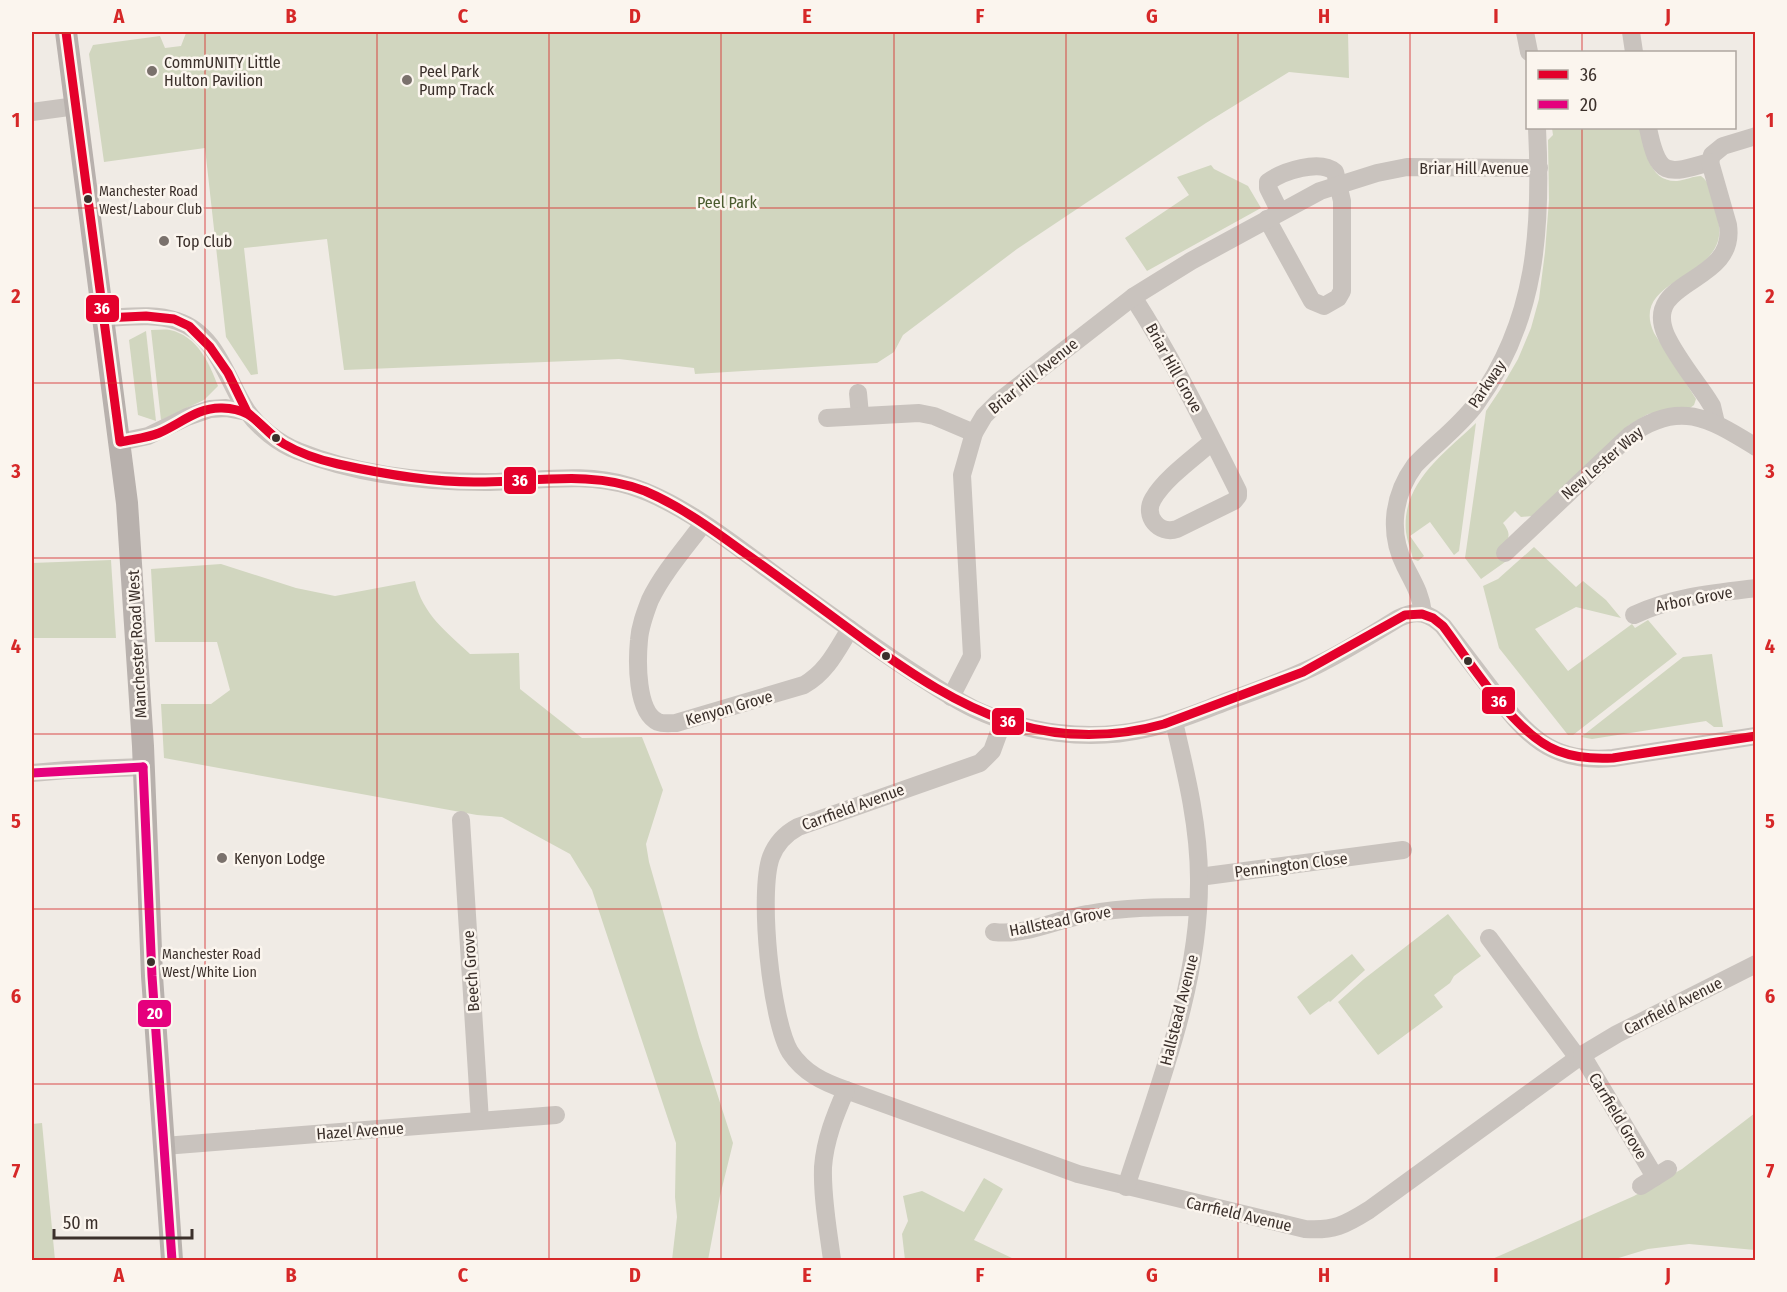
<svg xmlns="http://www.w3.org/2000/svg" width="1787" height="1292" font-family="'Fira Sans Condensed',sans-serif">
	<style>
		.green { fill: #d1d6bf }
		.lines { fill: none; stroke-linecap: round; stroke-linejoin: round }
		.minor { stroke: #c9c3be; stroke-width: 18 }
		.major { stroke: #b8b1ad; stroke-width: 22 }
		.bus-1-casing { stroke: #fbf5ee; stroke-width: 14 }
		.bus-2-casing { stroke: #fbf5ee; stroke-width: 14 }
		.bus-1 { stroke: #e4002b; stroke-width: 9 }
		.bus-2 { stroke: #e5007d; stroke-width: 9 }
		.grid { fill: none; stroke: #d62828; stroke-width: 1.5; stroke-opacity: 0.55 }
		.poi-dot { fill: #7a716c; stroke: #fbf5ee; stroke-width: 2 }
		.bus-dot { fill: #3b302b; stroke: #fbf5ee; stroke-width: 2 }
		.labels { text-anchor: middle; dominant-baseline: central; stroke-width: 5; stroke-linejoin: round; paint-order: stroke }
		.bus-label { font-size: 14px; fill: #3b302b; stroke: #fbf5ee; text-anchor: start }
		.poi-label { font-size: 16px; fill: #3b302b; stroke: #fbf5ee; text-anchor: start }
		.street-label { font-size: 16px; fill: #3b302b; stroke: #fbf5ee }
		.park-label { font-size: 16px; fill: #4a5a2e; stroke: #fbf5ee }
		.line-badge { stroke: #fbf5ee; stroke-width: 2 }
		.badge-label { font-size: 16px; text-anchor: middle; font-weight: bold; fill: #fff }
		.neatline { fill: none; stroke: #d62828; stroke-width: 2 }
		.grid-label { font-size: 20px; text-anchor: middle; font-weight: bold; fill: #d62828 }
	</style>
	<rect width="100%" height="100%" fill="#f0ebe5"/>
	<g class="green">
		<path d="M 194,32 L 1348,32 L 1349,78 L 1289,72 L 1206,123 L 1017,249 L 903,335 L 894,352 L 877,363 L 695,374 L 694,368 L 619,359 L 344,370 L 327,239 L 244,248 L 258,374 L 251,375 L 226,337 L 205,148 L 104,162 L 89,54 L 93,45 L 160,36 L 165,48 L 181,46 L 186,33 Z"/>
		<path d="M 1552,128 L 1641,128 C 1646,149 1648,182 1677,181 C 1686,180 1693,176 1701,176 C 1710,182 1711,194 1714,204 C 1716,214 1721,225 1719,236 C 1713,280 1630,281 1654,333 L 1696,399 L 1694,405 L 1690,408 L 1648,414 L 1629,425 L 1533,516 L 1521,517 L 1515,511 L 1503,523 C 1514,537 1507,541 1497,552 L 1505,562 L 1481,579 L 1465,558 L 1486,411 L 1500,390 L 1518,359 L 1531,328 L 1539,299 L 1545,252 L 1549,200 L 1548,140 L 1553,135 Z"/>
		<path d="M 1211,165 L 1214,169 L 1248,186 L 1261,208 L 1147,271 L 1125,238 L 1189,195 L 1177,177 Z"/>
		<path d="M 151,330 C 157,330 164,329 170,330 C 197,336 209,362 218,386 L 204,400 L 161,420 Z"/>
		<path d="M 146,331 L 156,421 L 138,415 L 129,340 Z"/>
		<path d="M 1476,423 L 1459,551 L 1454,555 L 1430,522 L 1410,536 L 1424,556 L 1418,561 L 1413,559 C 1411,550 1407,541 1406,532 C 1401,483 1445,453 1476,423 Z"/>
		<path d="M 1534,547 L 1576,587 L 1583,581 L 1606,600 L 1621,618 L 1576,607 L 1535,629 L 1568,671 L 1632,624 L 1635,628 L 1648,620 L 1677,654 L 1573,735 L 1568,735 L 1499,648 L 1483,586 L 1498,579 Z"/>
		<path d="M 111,560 L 116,638 L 32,638 L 32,563 Z"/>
		<path d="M 221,564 L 296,588 L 335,596 L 415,581 C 423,615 446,631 470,654 L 519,653 L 520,689 L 582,738 L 642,737 L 663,790 L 646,844 L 649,862 L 699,1037 L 733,1143 L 720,1196 L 708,1260 L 672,1260 L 677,1217 L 675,1197 L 676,1143 L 592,890 L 570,854 L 502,817 L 477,815 L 164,758 L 161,704 L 211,704 L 230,690 L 217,642 L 155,642 L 151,569 Z"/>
		<path d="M 1712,654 L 1723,727 L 1714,727 L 1706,721 L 1592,739 L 1581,737 L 1683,657 Z"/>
		<path d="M 1448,914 L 1481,956 L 1454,976 L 1450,983 L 1434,995 L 1443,1007 L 1378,1055 L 1338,1002 L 1364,979 Z"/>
		<path d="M 1352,954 L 1365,970 L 1330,1002 L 1329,1001 L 1310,1015 L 1297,997 Z"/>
		<path d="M 1755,1113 L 1755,1250 L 1689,1244 L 1648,1249 L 1612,1260 L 1490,1260 L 1634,1196 L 1682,1169 Z"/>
		<path d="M 42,1123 L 55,1260 L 32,1260 L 32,1124 Z"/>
		<path d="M 984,1178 L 1003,1189 L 974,1240 L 1016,1260 L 905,1260 L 902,1234 L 908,1221 L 903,1196 L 922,1191 L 964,1212 Z"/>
	</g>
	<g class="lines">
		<g class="minor">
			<path d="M 1525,32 L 1529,52"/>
			<path d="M 1631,32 L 1634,52"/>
			<path d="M 32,112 L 76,106"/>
			<path d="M 1648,128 C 1658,177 1666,175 1710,162 L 1712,155 L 1723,146 L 1756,136"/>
			<path d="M 1710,162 L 1728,225 C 1737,285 1641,278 1666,335 C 1675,355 1694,379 1707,398 L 1712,406 L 1716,423"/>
			<path d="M 1267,219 L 1312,301 L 1324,306 L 1338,298 L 1342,291 L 1342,201 L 1335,172 C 1320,159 1283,171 1268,182 L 1268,188 L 1280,212"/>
			<path d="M 1133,297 C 1173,359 1205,425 1238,491 L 1238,496 L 1234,501 L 1177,529 C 1159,535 1143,516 1153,499 C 1165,478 1195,457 1213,441"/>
			<path d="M 104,318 C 128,317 154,313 177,321 C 217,334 226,379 247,411 C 258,427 279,444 298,451 C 355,474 423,482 485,482 C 534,482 582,471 630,486 C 688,504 748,556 797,591 C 835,618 872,646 911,671 C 931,684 951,698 974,709 C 1025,733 1089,742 1145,729 C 1174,723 1201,711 1228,701 C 1260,689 1293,678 1323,662 C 1349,649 1374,633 1399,618 C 1417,609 1429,613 1443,626 C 1459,647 1475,668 1491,689 C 1526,734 1550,764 1613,758 L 1756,736"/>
			<path d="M 858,393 L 860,415"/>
			<path d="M 827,418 L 919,413 L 934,416 L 974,433"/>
			<path d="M 120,442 L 148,436 L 187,417 L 210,409 L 226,408 L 247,412"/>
			<path d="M 703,524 C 685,548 663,573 650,600 C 645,613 640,626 639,640 C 637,661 636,712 658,722 C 663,724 670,723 676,723 L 804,685 C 827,672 837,650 850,629"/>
			<path d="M 1505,553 L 1630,435 C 1680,399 1710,419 1756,447"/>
			<path d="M 1423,613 C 1421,594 1413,582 1405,566 C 1388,532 1393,495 1415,465 C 1434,445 1460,426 1476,404 C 1537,320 1542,228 1537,128"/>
			<path d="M 1634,615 C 1672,597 1714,593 1756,588"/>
			<path d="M 951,697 L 972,656 L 962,475 L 974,433 L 984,416 L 998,402 L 1133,297 L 1191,261 L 1320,191 L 1377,173 L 1407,167 L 1539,168"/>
			<path d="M 1003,721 L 992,751 L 980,763 L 798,827 C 785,834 776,844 771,857 C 758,893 771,1020 790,1052 C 804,1073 823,1082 846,1090 L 1078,1174 L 1305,1229 C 1334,1231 1345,1225 1369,1210 L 1582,1055 L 1617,1034 L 1756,964"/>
			<path d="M 32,773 L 67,770 L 143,767"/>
			<path d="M 461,820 L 480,1121"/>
			<path d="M 1199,877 L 1403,850"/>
			<path d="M 994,932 C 1026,936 1057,919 1088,914 C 1125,907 1161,907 1198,907"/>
			<path d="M 1489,938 L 1578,1058"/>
			<path d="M 1582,1055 L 1655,1177"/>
			<path d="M 164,1146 L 556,1115"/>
			<path d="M 1641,1186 L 1668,1169"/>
			<path d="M 1126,1187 C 1158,1087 1200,985 1199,879 C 1199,826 1186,773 1174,722"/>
			<path d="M 832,1260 C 828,1229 822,1198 823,1167 C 825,1140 835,1115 846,1090"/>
		</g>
		<path class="major" d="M 66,32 L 127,503 L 143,746 L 152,976 L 172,1260"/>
		<g class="bus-1-casing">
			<g id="bus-1">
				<path d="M 66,32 L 120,442 C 133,439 147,438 159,433 C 180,424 198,407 222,408 C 257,409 259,429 284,444 C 301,454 320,460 338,464 C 383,474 428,482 474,482 C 531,483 590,469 645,491 C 680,506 712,529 742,551 C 785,581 826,612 867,642 C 961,710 1045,757 1164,724 L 1303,672 L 1405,615 L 1422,614 L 1433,618 L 1443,626 C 1471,663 1515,735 1558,751 C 1576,758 1594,759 1613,758 L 1756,736"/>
				<path d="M 104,318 L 146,316 L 174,319 L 189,326 L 210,347 L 228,373 L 247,412 L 278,440"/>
			</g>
		</g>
		<g class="bus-2-casing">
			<g id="bus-2">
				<path d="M 143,767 L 152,976 L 172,1260"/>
				<path d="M 32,773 L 143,767"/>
			</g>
		</g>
		<use href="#bus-1" class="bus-1"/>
		<use href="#bus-2" class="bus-2"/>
	</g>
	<path class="grid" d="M 205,32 L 205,1260M 377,32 L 377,1260M 549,32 L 549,1260M 721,32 L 721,1260M 894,32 L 894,1260M 1066,32 L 1066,1260M 1238,32 L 1238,1260M 1410,32 L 1410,1260M 1582,32 L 1582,52M 1582,128 L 1582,1260M 32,208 L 1756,208M 32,383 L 1756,383M 32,558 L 1756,558M 32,734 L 1756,734M 32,909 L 1756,909M 32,1084 L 1756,1084"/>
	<g class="poi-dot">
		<circle cx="152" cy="71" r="6"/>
		<circle cx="407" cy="80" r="6"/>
		<circle cx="164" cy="241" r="6"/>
		<circle cx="222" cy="858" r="6"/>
	</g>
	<g class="bus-dot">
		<circle cx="88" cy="199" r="5"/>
		<circle cx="276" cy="438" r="5"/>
		<circle cx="886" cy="656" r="5"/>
		<circle cx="1468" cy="661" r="5"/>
		<circle cx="151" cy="962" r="5"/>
	</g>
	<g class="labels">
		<g class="bus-label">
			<text x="99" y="191">Manchester Road<tspan x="99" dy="18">West/Labour Club</tspan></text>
			<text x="162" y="954">Manchester Road<tspan x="162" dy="18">West/White Lion</tspan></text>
		</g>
		<g class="poi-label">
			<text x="164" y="62">CommUNITY Little<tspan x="164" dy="18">Hulton Pavilion</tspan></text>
			<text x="419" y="71">Peel Park<tspan x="419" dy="18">Pump Track</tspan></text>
			<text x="176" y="241">Top Club</text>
			<text x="234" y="858">Kenyon Lodge</text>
		</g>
		<g class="street-label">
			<text x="1474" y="168">Briar Hill Avenue</text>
			<text transform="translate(1174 368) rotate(61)">Briar Hill Grove</text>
			<text transform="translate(1033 376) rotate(-39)">Briar Hill Avenue</text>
			<text transform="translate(1487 384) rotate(-56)">Parkway</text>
			<text transform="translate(1602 463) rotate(-41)">New Lester Way</text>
			<text transform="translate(1694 599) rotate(-11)">Arbor Grove</text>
			<text transform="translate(137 644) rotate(-93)">Manchester Road West</text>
			<text transform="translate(729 708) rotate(-16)">Kenyon Grove</text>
			<text transform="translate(853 807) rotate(-20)">Carrfield Avenue</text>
			<text transform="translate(1291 865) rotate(-7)">Pennington Close</text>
			<text transform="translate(1060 921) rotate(-11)">Hallstead Grove</text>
			<text transform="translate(471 971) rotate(-94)">Beech Grove</text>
			<text transform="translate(1673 1006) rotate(-27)">Carrfield Avenue</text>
			<text transform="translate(1179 1010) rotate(-76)">Hallstead Avenue</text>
			<text transform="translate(1618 1116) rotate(59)">Carrfield Grove</text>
			<text transform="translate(360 1131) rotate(-4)">Hazel Avenue</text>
			<text transform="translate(1239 1214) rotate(13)">Carrfield Avenue</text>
		</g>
		<g class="park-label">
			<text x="727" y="202">Peel Park</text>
		</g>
	</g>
	<g class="line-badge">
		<rect x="85" y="294" width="35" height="29" rx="6" fill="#e4002b"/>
		<rect x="503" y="466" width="34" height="29" rx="6" fill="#e4002b"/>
		<rect x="1481" y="686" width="35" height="29" rx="6" fill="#e4002b"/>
		<rect x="991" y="707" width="34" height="29" rx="6" fill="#e4002b"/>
		<rect x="137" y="999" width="35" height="29" rx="6" fill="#e5007d"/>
	</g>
	<g class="badge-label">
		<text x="102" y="314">36</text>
		<text x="520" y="486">36</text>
		<text x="1499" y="707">36</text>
		<text x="1008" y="727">36</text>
		<text x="155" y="1019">20</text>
	</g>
	<rect width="1787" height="1292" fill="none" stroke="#fbf5ee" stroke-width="66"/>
	<rect x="1526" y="51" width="210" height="78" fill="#fbf5ee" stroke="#aea6a0" stroke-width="1.5"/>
	<rect x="1538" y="70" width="30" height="9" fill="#e4002b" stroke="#aea6a0" stroke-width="1.5"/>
	<text x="1580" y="81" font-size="18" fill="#3b302b">36</text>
	<rect x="1538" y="100" width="30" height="9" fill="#e5007d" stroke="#aea6a0" stroke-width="1.5"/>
	<text x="1580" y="111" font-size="18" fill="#3b302b">20</text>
	<path d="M54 1229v9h138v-9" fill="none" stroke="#3b302b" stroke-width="3"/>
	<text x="63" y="1229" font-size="18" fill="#3b302b" stroke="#fbf5ee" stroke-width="4.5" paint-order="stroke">50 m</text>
	<rect x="33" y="33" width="1721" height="1226" class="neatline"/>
	<g class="grid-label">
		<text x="119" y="23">A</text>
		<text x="291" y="23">B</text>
		<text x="463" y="23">C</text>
		<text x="635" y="23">D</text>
		<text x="807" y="23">E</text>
		<text x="980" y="23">F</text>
		<text x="1152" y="23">G</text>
		<text x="1324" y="23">H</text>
		<text x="1496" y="23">I</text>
		<text x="1668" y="23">J</text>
		<text x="16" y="127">1</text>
		<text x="1770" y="127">1</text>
		<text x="16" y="303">2</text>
		<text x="1770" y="303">2</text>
		<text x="16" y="478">3</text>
		<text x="1770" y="478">3</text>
		<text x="16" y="653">4</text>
		<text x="1770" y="653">4</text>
		<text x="16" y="828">5</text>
		<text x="1770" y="828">5</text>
		<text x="16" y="1003">6</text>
		<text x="1770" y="1003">6</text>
		<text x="16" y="1178">7</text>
		<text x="1770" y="1178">7</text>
		<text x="119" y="1282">A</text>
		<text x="291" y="1282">B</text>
		<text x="463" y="1282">C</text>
		<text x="635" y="1282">D</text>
		<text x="807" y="1282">E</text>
		<text x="980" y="1282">F</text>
		<text x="1152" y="1282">G</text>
		<text x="1324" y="1282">H</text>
		<text x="1496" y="1282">I</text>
		<text x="1668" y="1282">J</text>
	</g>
</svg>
